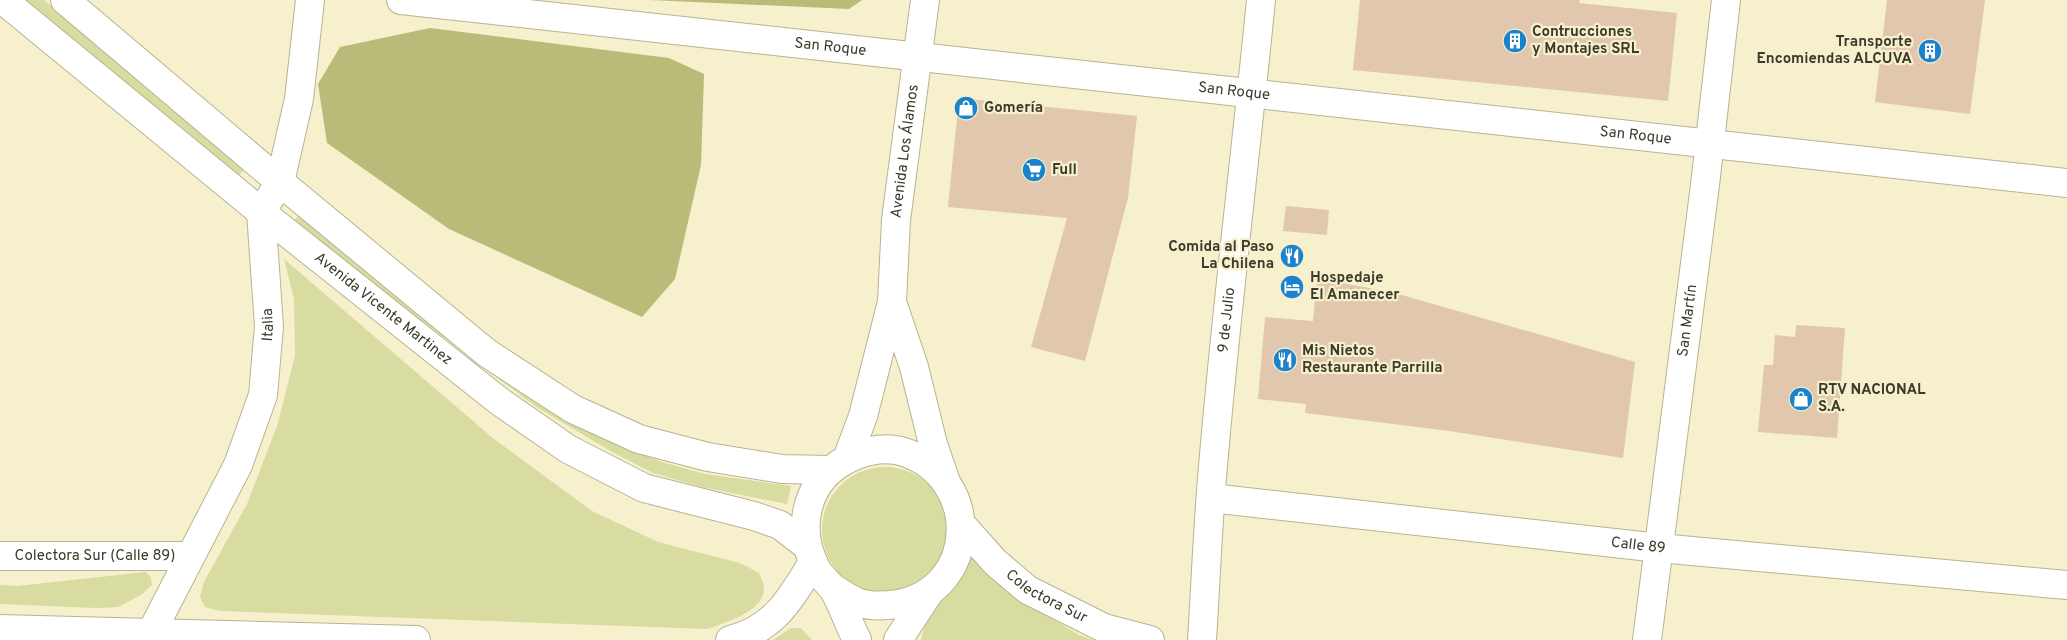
<svg xmlns="http://www.w3.org/2000/svg" width="2067" height="640" font-family="Overpass,sans-serif">
	<style>
		.green { fill: #d8dca0 }
		.forest { fill: #b8bc78 }
		.building { fill: #e1c7ad }
		.lines { fill: none; stroke-linecap: round; stroke-linejoin: round }
		.minor-casing { stroke: #b9b392; stroke-width: 30 }
		.secondary-casing { stroke: #b9b392; stroke-width: 30 }
		.primary-casing { stroke: #b9b392; stroke-width: 30 }
		.trunk-casing { stroke: #b9b392; stroke-width: 30 }
		.minor { stroke: #fff; stroke-width: 28 }
		.secondary { stroke: #fff; stroke-width: 28 }
		.primary { stroke: #fff; stroke-width: 28 }
		.trunk { stroke: #fff; stroke-width: 28 }
		.labels { text-anchor: middle; dominant-baseline: central; stroke-width: 4.5; stroke-linejoin: round; paint-order: stroke }
		.poi-label { font-size: 15px; font-weight: bold; fill: #3c3a2c; stroke: #f6f0cd; text-anchor: start }
		.street-label { font-size: 15px; fill: #3c3a2c; stroke: #f6f0cd }
	</style>
	<rect width="100%" height="100%" fill="#f6f0cd"/>
	<g class="green">
		<path d="M 24,0 L 44,0 L 245,168 L 237,178 Z"/>
		<path d="M 299,215 L 540,401 L 616,444 L 662,462 L 705,474 L 791,486 L 787,504 L 702,487 L 653,473 L 612,452 L 535,406 L 292,223 Z"/>
		<path d="M 284,259 L 494,439 L 592,511 L 658,542 L 740,563 L 759,573 C 760,577 764,583 764,588 C 765,611 724,623 707,629 L 220,611 L 205,607 L 200,597 L 204,582 L 247,504 L 277,426 L 295,356 L 294,299 Z"/>
		<circle cx="885" cy="530" r="63"/>
		<path d="M 972,555 L 1012,594 L 1079,635 L 1093,640 L 921,640 L 924,628 L 938,598 L 959,577 Z"/>
		<path d="M 146,572 L 151,578 L 152,585 L 141,595 L 118,607 L 97,608 L 0,604 L 0,585 L 17,586 Z"/>
		<path d="M 791,628 L 801,628 L 812,640 L 773,640 Z"/>
	</g>
	<g class="forest">
		<path d="M 650,0 L 862,0 L 849,9 Z"/>
		<path d="M 430,28 L 669,58 L 704,74 L 701,165 L 675,279 L 642,317 L 449,229 L 327,143 L 318,84 L 340,47 Z"/>
	</g>
	<g class="building">
		<path d="M 1360,0 L 1580,0 L 1579,3 L 1677,13 L 1668,101 L 1353,70 Z"/>
		<path d="M 1887,0 L 1985,0 L 1970,114 L 1875,102 Z"/>
		<path d="M 959,98 L 1137,116 L 1128,198 L 1085,361 L 1031,347 L 1067,218 L 948,207 Z"/>
		<path d="M 1286,206 L 1329,210 L 1327,235 L 1283,231 Z"/>
		<path d="M 1317,278 L 1395,293 L 1635,362 L 1623,458 L 1449,431 L 1305,413 L 1306,404 L 1258,399 L 1265,317 L 1313,321 Z"/>
		<path d="M 1796,325 L 1845,328 L 1837,438 L 1758,432 L 1764,365 L 1773,365 L 1775,335 L 1795,337 Z"/>
	</g>
	<g class="lines">
		<g class="minor-casing">
			<g id="minor">
				<path id="s1" d="M 401,0 L 2067,183"/>
				<path id="s2" d="M 1211,498 L 1659,548 L 2067,585"/>
				<path id="s3" d="M 0,556 L 189,556"/>
				<path id="s4" d="M 151,633 L 238,465 L 263,395 L 269,326 L 261,212 L 280,182 L 299,99 L 310,0"/>
				<path id="s5" d="M 1202,640 C 1206,578 1208,517 1214,455 C 1227,303 1246,152 1261,0"/>
				<path id="s6" d="M 1647,640 L 1705,185 L 1726,0"/>
			</g>
		</g>
		<g class="secondary-casing">
			<g id="secondary">
				<path id="s7" d="M 3,0 L 261,212 L 499,401 L 568,449 L 644,488 L 754,516 L 780,525 L 806,545"/>
				<path d="M 65,0 L 280,182 L 487,353 L 573,409 L 639,439 L 708,457 L 782,469 L 830,470"/>
				<path d="M 892,302 L 914,367 L 933,444 L 945,479"/>
				<path id="s8" d="M 847,459 L 863,416 L 892,302 L 896,220 L 925,0"/>
			</g>
		</g>
		<g class="primary-casing">
			<g id="primary">
				<path id="s9" d="M 962,525 L 995,562 L 1028,590 L 1104,628 L 1150,640"/>
				<path d="M 834,589 C 841,593 849,599 857,602 C 870,607 885,606 898,604 C 979,589 982,478 904,452 C 883,445 858,452 839,464 C 804,487 797,532 816,568 C 820,577 830,583 835,592 C 843,607 849,624 857,640"/>
				<path d="M 898,640 L 930,591"/>
			</g>
		</g>
		<g class="trunk-casing">
			<g id="trunk">
				<path d="M 0,629 L 416,640"/>
				<path d="M 730,640 C 775,629 791,598 813,562"/>
			</g>
		</g>
		<use href="#minor" class="minor"/>
		<use href="#secondary" class="secondary"/>
		<use href="#primary" class="primary"/>
		<use href="#trunk" class="trunk"/>
	</g>
	<defs>
		<g id="building-disc" transform="scale(1.25)"><circle r="9.5" fill="#1b82cd" stroke="#f6f0cd"/><path d="M-4-6H4V6H1V3H-1V6H-4ZM-2.5-4.3h1.7v1.8h-1.7ZM.8-4.3h1.7v1.8H.8ZM-2.5-1h1.7V.8h-1.7ZM.8-1h1.7V.8H.8Z" fill="#fff"/></g>
		<g id="shop-disc" transform="scale(1.25)"><circle r="9.5" fill="#1b82cd" stroke="#f6f0cd"/><path d="M-5-2.5h2.3a2.7 3.5 0 0 1 5.4 0H5L5.5 6h-11ZM-1.5-2.5h3a1.5 2.3 0 0 0-3 0Z" fill="#fff"/></g>
		<g id="supermarket-disc" transform="scale(1.25)"><circle r="9.5" fill="#1b82cd" stroke="#f6f0cd"/><path d="M-6-5.5h2.5l.6 2H6L4.5 2H-2.5L-4.4-4H-6ZM-1.5 3.2a1.3 1.3 0 1 0 .1 0ZM3 3.2a1.3 1.3 0 1 0 .1 0Z" fill="#fff"/></g>
		<g id="restaurant-disc" transform="scale(1.25)"><circle r="9.5" fill="#1b82cd" stroke="#f6f0cd"/><path d="M-5-6h1v4h1v-4h1v4h1v-4h1v5L-1.5 .5V6h-2V.5L-5-1ZM5-6V6H3V1.5H1.5Q1.5-4 5-6Z" fill="#fff"/></g>
		<g id="hotel-disc" transform="scale(1.25)"><circle r="9.5" fill="#1b82cd" stroke="#f6f0cd"/><path d="M-6-4.5h1.5V1H6V5H4.5V3h-9V5H-6ZM-4 0a1.8 1.8 0 1 1 3.6 0ZM.5 0V-2.5h3Q6-2.5 6 0Z" fill="#fff"/></g>
	</defs>
	<g fill-rule="evenodd">
		<use href="#building-disc" x="1515" y="41"/>
		<use href="#building-disc" x="1930" y="51"/>
		<use href="#shop-disc" x="966" y="108"/>
		<use href="#supermarket-disc" x="1034" y="170"/>
		<use href="#restaurant-disc" x="1292" y="256"/>
		<use href="#hotel-disc" x="1292" y="287"/>
		<use href="#restaurant-disc" x="1285" y="360"/>
		<use href="#shop-disc" x="1801" y="399"/>
	</g>
	<g class="labels">
		<g class="poi-label">
			<text x="1532" y="32">Contrucciones<tspan x="1532" dy="17">y Montajes SRL</tspan></text>
			<text x="1912" y="42" text-anchor="end">Transporte<tspan x="1912" dy="17">Encomiendas ALCUVA</tspan></text>
			<text x="984" y="108">Gomería</text>
			<text x="1052" y="170">Full</text>
			<text x="1274" y="247" text-anchor="end">Comida al Paso<tspan x="1274" dy="17">La Chilena</tspan></text>
			<text x="1310" y="278">Hospedaje<tspan x="1310" dy="17">El Amanecer</tspan></text>
			<text x="1302" y="351">Mis Nietos<tspan x="1302" dy="17">Restaurante Parrilla</tspan></text>
			<text x="1818" y="390">RTV NACIONAL<tspan x="1818" dy="17">S.A.</tspan></text>
		</g>
		<g class="street-label">
			<text stroke="none"><textPath href="#s1" startOffset="432">San Roque</textPath></text>
			<text stroke="none"><textPath href="#s1" startOffset="838">San Roque</textPath></text>
			<text stroke="none"><textPath href="#s1" startOffset="1242">San Roque</textPath></text>
			<text stroke="none"><textPath href="#s8" startOffset="315">Avenida Los Álamos</textPath></text>
			<text stroke="none"><textPath href="#s7" startOffset="490">Avenida Vicente Martinez</textPath></text>
			<text stroke="none"><textPath href="#s5" startOffset="321">9 de Julio</textPath></text>
			<text stroke="none"><textPath href="#s6" startOffset="322">San Martín</textPath></text>
			<text stroke="none"><textPath href="#s4" startOffset="334">Italia</textPath></text>
			<text stroke="none"><textPath href="#s2" startOffset="430">Calle 89</textPath></text>
			<text stroke="none"><textPath href="#s3" startOffset="95">Colectora Sur (Calle 89)</textPath></text>
			<text stroke="none"><textPath href="#s9" startOffset="112">Colectora Sur</textPath></text>
		</g>
	</g>
</svg>
